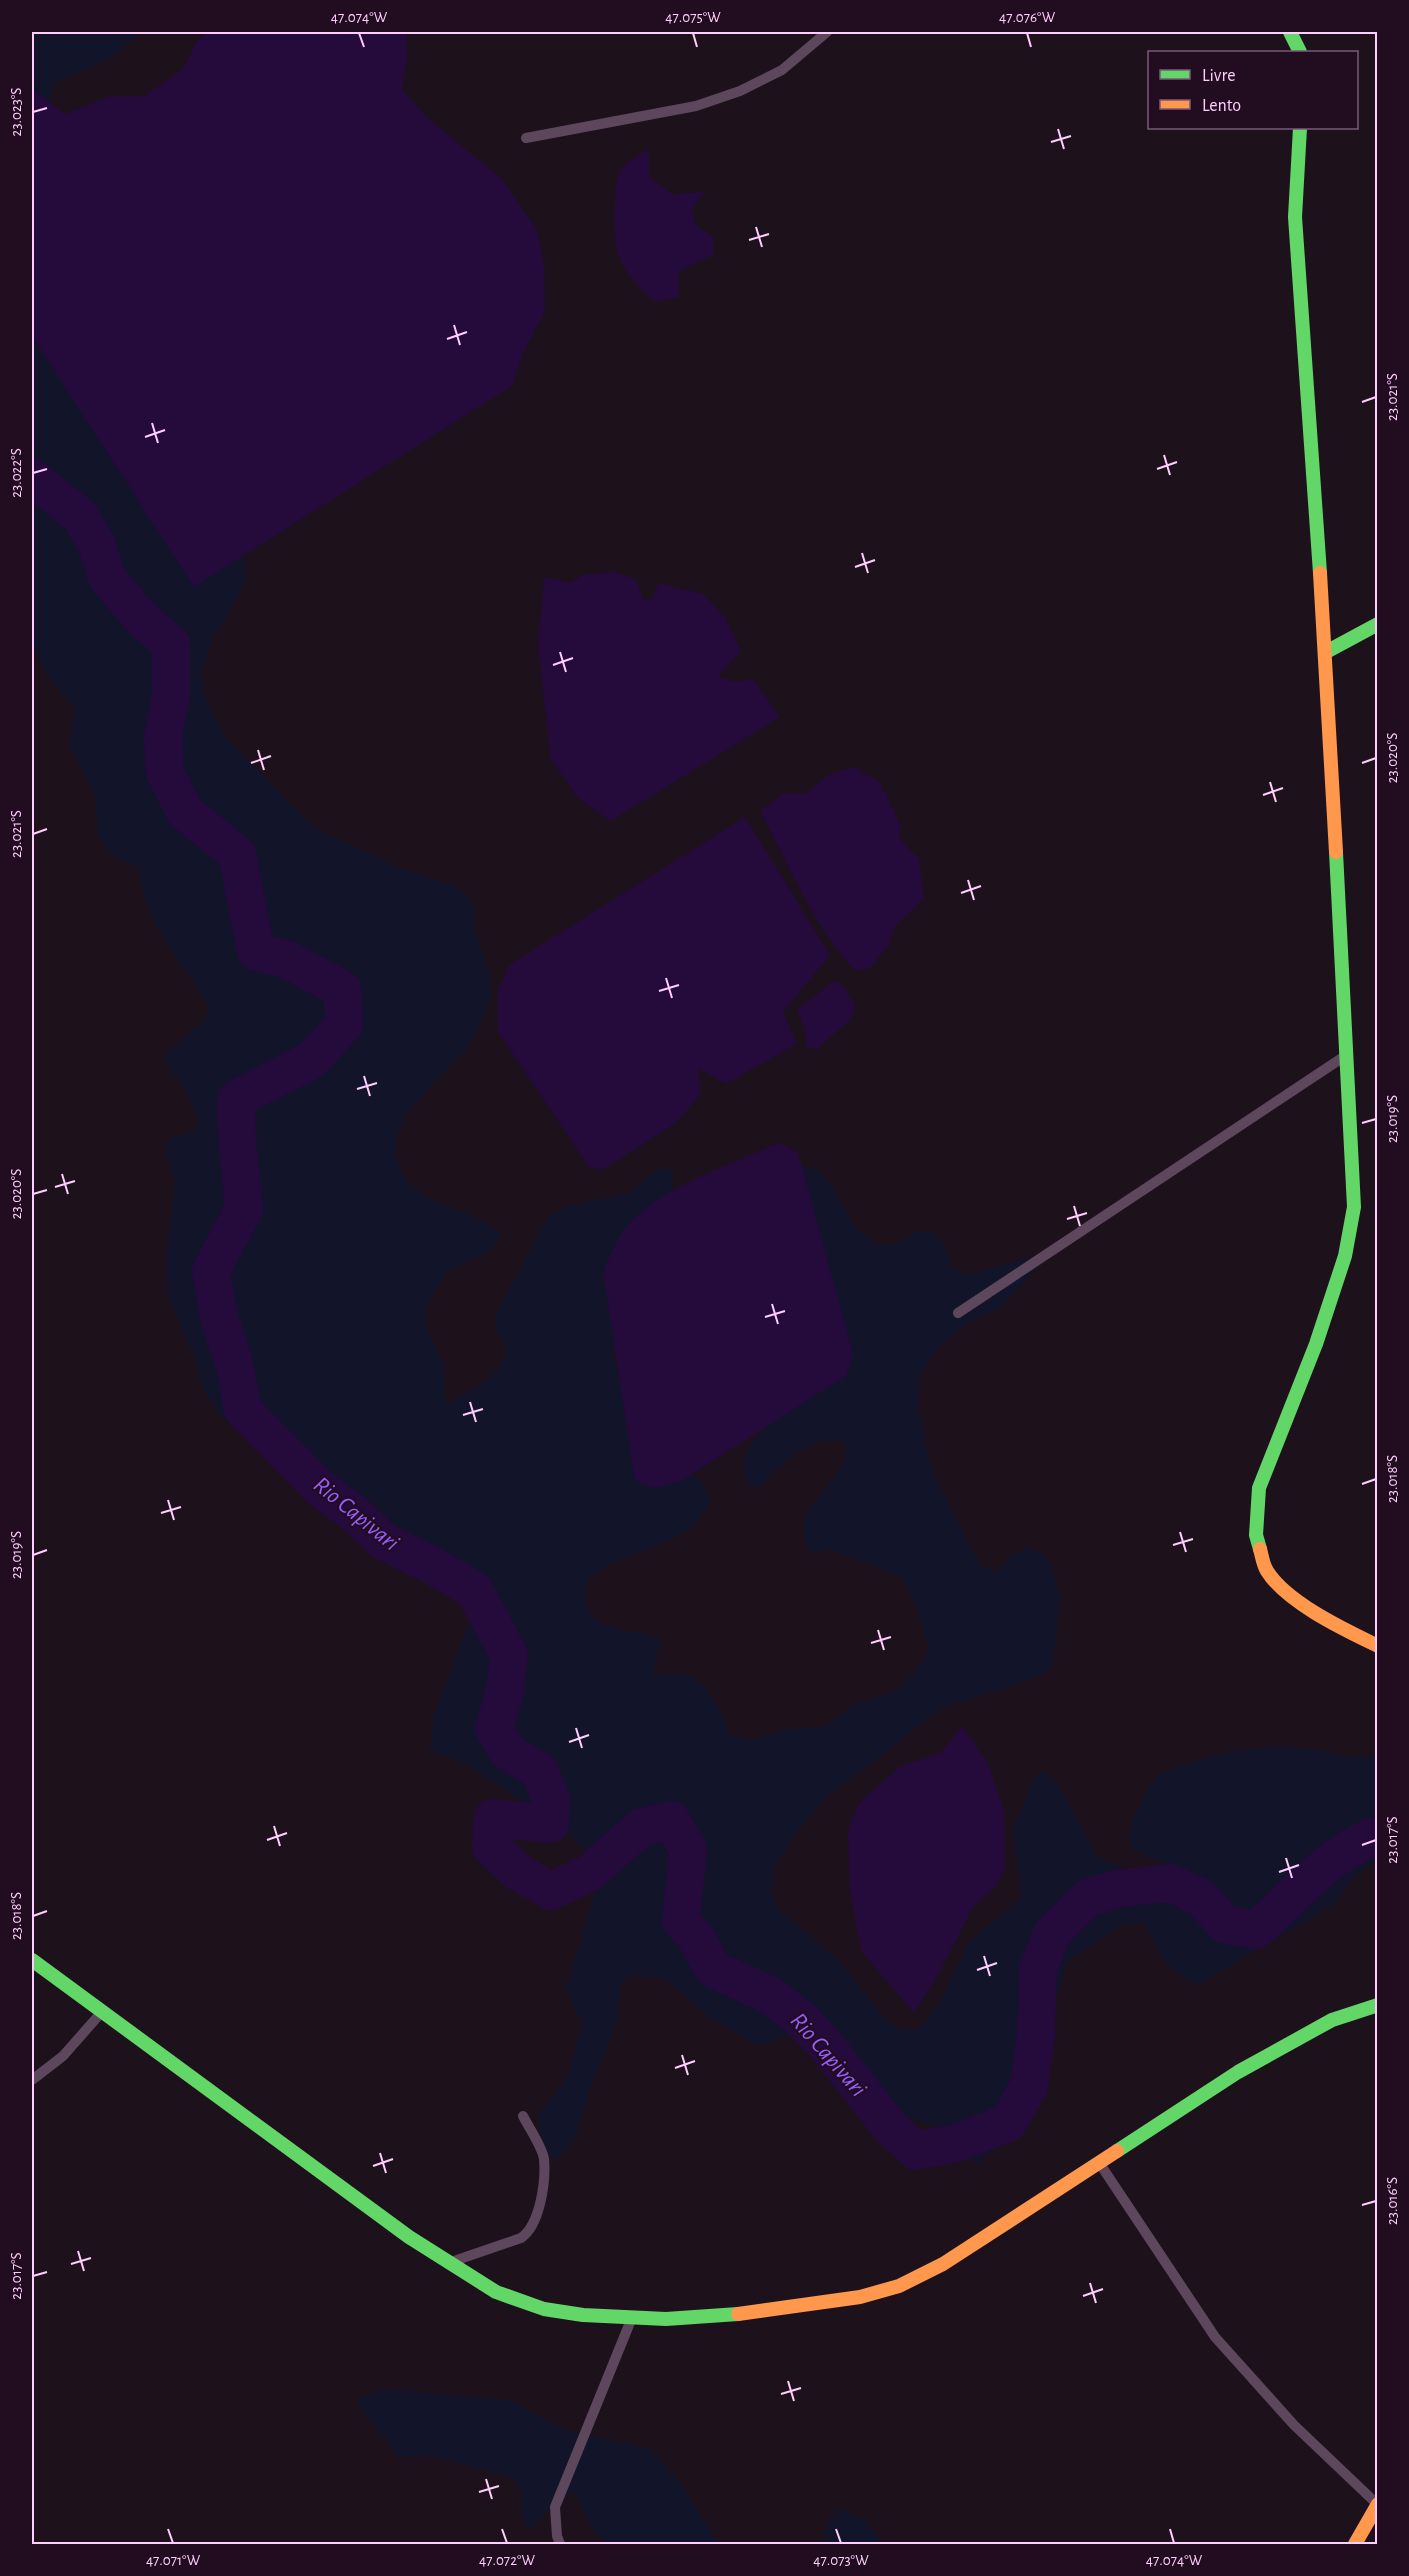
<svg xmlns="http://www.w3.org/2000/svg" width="1409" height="2576" font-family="'Alegreya Sans',sans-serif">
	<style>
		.green { fill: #12142a }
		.water { fill: #250a3c }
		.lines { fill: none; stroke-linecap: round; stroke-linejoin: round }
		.river { stroke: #250a3c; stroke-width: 38 }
		.lane { stroke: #5d475d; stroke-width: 10 }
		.fast { stroke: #63d668; stroke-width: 14 }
		.slow { stroke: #ff974d; stroke-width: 14 }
		.ticks { fill: none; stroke: #ffcefe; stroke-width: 2 }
		.labels { text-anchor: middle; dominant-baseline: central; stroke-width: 4.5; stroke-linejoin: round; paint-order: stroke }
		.water-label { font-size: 24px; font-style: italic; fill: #985cff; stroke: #220d20 }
		.neatline { fill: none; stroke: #ffcefe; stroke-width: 2 }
		.ticks-label { font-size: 15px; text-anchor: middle; fill: #ffcefe }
	</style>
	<rect width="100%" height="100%" fill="#1d121c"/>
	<g class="green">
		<path d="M 32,32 L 141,32 L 110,59 L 55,82 L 33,173 L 239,554 L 247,561 L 243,588 L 212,640 L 201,672 L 207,703 L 226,738 L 313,827 L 393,865 L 455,886 L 472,901 C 474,912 474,926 477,937 C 483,958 494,977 490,999 C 487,1010 473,1040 466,1049 C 441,1080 378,1123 400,1169 C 419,1208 475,1206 501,1236 L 490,1251 L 449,1271 L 425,1307 L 425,1322 L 443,1363 L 446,1405 C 467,1393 503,1375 507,1348 L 495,1329 L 498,1310 L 549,1216 L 568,1206 L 627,1194 L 660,1168 L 673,1172 L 673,1190 L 642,1239 L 620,1289 L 613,1352 L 625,1404 L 655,1457 L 701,1480 L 710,1501 C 703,1515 694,1527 680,1535 C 656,1549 627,1554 603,1568 C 580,1581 577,1608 601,1623 C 612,1629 646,1634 660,1638 L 653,1676 C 662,1675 673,1672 681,1674 C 709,1679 720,1713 731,1735 L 751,1740 L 784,1730 L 825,1727 L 851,1706 L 899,1690 L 930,1652 L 914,1599 L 900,1576 L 828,1549 L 812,1554 C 784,1513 831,1495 844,1461 C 846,1455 846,1448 847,1442 C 806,1434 785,1463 758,1489 L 749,1486 C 724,1445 791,1407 819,1385 L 781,1158 L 823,1173 L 857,1229 L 876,1244 L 892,1245 L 918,1232 L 931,1231 L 943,1243 L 953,1267 L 967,1275 L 1032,1257 L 1044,1259 L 1003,1306 L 969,1322 L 938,1348 L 921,1374 L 917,1401 L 931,1469 L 980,1566 L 997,1571 L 1014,1554 L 1027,1548 L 1040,1552 L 1052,1564 L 1060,1601 L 1053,1664 L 1044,1674 L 1011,1687 L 944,1707 L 827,1797 L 793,1837 L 774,1867 L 770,1890 L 779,1910 L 836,1958 L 886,2020 L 899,2029 L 914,2030 L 926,2023 L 943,1996 L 969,1942 L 1022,1898 L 1012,1831 L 1036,1775 L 1044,1772 L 1054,1779 L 1097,1856 L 1144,1876 L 1162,1876 L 1170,1870 L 1170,1865 C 1155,1859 1123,1852 1130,1830 C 1137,1813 1146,1786 1161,1774 C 1166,1771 1173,1769 1178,1767 C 1214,1753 1266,1743 1305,1748 C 1329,1751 1354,1761 1377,1756 L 1377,1860 L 1358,1873 L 1332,1906 L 1196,1986 L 1163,1960 L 1144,1923 L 1122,1924 L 1066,1963 L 1031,2094 L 1003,2141 L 977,2165 L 961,2144 L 940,2129 L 872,2103 L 840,2080 L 799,2038 L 788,2035 L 766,2044 L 755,2044 L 710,2017 L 665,1979 L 630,1975 L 621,1983 L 617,2023 L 594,2076 L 575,2140 L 559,2158 L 552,2159 L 545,2152 L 537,2116 L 568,2077 L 582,2023 L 564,1985 L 569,1982 L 595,1893 L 598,1864 L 563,1829 L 468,1765 L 430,1750 L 434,1715 L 472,1615 L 468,1601 L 360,1524 L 290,1483 L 217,1411 L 202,1387 L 193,1353 L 169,1300 L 165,1265 L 175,1185 L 165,1144 L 171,1137 L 194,1132 L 199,1121 L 185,1090 L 164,1061 L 167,1053 L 207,1018 L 210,1008 L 157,928 L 144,897 L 138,867 L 112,854 L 99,837 L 95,794 L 70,745 L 75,708 L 50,680 L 32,645 Z"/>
		<path d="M 402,2390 L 512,2401 L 563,2430 L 648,2448 L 676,2477 L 719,2544 L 610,2544 C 591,2536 583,2510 575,2493 L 564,2496 L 528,2531 C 516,2514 528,2496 515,2478 L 436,2457 L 398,2456 L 359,2406 L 360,2399 L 375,2392 Z"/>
		<path d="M 840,2509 L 864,2519 L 886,2544 L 824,2544 L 826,2524 Z"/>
	</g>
	<g class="water">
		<path d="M 207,32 L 406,32 L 407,58 L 402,90 L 429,119 L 502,179 L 537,230 L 544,265 L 545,311 L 523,354 L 512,386 L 194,587 L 32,336 L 32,89 L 65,114 L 110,96 L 144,96 L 183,69 L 197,41 Z"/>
		<path d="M 649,148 L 649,176 L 673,195 L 705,191 L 692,210 L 695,224 L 714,238 L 713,255 L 678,272 L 679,298 L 653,301 C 618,267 612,252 615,203 C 615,192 615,176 623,167 C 629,160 641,154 649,148 Z"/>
		<path d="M 616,572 L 637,580 L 642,599 L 650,601 L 659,583 L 703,594 L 724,616 L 741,651 L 718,676 L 734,682 L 753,679 L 780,717 L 611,821 L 578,798 L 551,759 L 538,647 L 544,577 L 570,583 L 582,575 Z"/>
		<path d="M 854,767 L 880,782 L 901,826 L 899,838 L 919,859 L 924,899 L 895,926 L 888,946 L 870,968 L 856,971 C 812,926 790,865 760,811 L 784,793 L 805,794 L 827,776 Z"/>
		<path d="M 745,817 L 830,955 L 783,1012 L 797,1044 L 726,1084 L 698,1068 L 701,1094 L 676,1123 L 602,1170 L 589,1167 L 498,1032 L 498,991 L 509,965 Z"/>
		<path d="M 834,981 L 843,985 L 855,1006 L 850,1020 L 817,1049 L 806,1047 L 806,1034 L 797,1010 Z"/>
		<path d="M 779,1143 L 798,1152 L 853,1354 L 846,1376 L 681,1481 L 655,1488 L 635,1481 L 603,1273 C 610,1254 620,1231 635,1217 C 675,1182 731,1164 779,1143 Z"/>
		<path d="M 962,1726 L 988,1764 L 1004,1810 L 1005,1867 L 996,1887 L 973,1907 L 940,1971 L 914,2013 L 861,1951 L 850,1891 L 848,1832 L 858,1804 L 899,1767 L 941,1753 Z"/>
	</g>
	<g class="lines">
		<path class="river" d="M 32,478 L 80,516 L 97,545 L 107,578 L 143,620 L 171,644 L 171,695 L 163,737 L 165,773 L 185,812 L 237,854 L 256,952 L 286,959 L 342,989 L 344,1025 L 312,1060 L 236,1099 L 237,1140 L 244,1209 L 211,1271 L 219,1317 L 234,1363 L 243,1410 L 321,1489 L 354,1513 L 383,1541 L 433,1566 L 474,1590 L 509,1655 L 505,1690 L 494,1729 L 508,1752 L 540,1771 L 551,1800 L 550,1824 L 493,1818 L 491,1847 L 518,1872 L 551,1891 L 590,1873 L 641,1827 L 671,1820 L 688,1850 L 681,1921 L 697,1939 L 713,1969 L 772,1996 L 802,2020 L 827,2047 L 891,2128 L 916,2151 L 957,2143 L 1008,2123 L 1029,2086 L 1036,2036 L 1038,1969 L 1052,1933 L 1089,1897 L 1121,1888 L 1170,1883 L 1202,1898 L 1224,1924 L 1256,1930 C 1295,1896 1328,1853 1378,1835"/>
		<g class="lane">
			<path d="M 526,138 L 696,106 L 740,91 L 782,70 L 827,32"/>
			<path d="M 958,1313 L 1342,1058"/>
			<path d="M 32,2080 L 63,2056 L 100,2014"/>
			<path d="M 1100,2164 L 1215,2337 L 1294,2425 L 1377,2504"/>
			<path d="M 454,2261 L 521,2238 C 540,2225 546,2182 544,2159 C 542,2146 529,2128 523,2116"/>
			<path d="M 560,2544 L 557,2536 L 555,2507 L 631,2320"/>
		</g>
		<g class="fast">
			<path d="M 1290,32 L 1300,52"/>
			<path d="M 1300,128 L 1295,217 L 1320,573"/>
			<path d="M 1326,652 L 1378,624"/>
			<path d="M 1260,1549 L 1256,1535 L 1259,1488 L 1316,1344 L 1345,1256 L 1354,1207 L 1336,852"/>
			<path d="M 32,1960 L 409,2237 L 496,2292 L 544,2309 L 583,2315 L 666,2319 L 738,2314"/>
			<path d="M 1117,2151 L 1238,2072 L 1332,2020 L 1378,2005"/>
		</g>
		<g class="slow">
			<path d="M 1320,573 L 1336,852"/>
			<path d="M 1260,1549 C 1262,1556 1263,1565 1267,1571 C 1287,1603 1345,1630 1378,1646"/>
			<path d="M 738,2314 L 860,2297 L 899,2286 L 943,2264 L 1117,2151"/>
			<path d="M 1355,2544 L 1378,2504"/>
		</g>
	</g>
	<path class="ticks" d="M 359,33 L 364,47M 693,33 L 697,47M 1027,33 L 1031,47M 33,112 L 47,108M 1058,129 L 1064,149M 1051,142 L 1071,136M 756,227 L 762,247M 749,240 L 769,234M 454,325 L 460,345M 447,339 L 467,332M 1362,402 L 1376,397M 152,423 L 158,443M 145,437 L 165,430M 1164,455 L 1170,475M 1157,469 L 1177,462M 33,473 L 47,469M 862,553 L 868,573M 855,567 L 875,560M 560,652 L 566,672M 553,665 L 573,658M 258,750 L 264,770M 251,763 L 271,756M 1362,763 L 1376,758M 1270,782 L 1276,802M 1263,795 L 1283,788M 33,834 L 47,829M 968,880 L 974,900M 961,893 L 981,886M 666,978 L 672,998M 659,991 L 679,985M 364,1076 L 370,1096M 357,1089 L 377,1083M 1362,1123 L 1376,1119M 62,1174 L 68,1194M 55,1187 L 75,1181M 33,1194 L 47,1190M 1074,1206 L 1080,1226M 1067,1219 L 1087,1213M 772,1304 L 778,1324M 765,1317 L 785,1311M 470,1402 L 476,1422M 463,1415 L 483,1409M 1362,1484 L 1376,1479M 168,1500 L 174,1520M 161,1513 L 181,1507M 1180,1532 L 1186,1552M 1173,1545 L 1193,1539M 33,1555 L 47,1550M 878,1630 L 884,1650M 871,1643 L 891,1637M 576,1728 L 582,1748M 569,1742 L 589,1735M 274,1826 L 280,1846M 267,1840 L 287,1833M 1362,1845 L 1376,1840M 1286,1858 L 1292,1878M 1279,1872 L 1299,1865M 33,1916 L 47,1911M 984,1956 L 990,1976M 977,1970 L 997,1963M 682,2055 L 688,2075M 675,2068 L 695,2061M 380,2153 L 386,2173M 373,2166 L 393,2159M 1362,2205 L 1376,2201M 78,2251 L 84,2271M 71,2264 L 91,2258M 33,2276 L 47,2272M 1090,2283 L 1096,2303M 1083,2296 L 1103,2289M 788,2381 L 794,2401M 781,2394 L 801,2388M 486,2479 L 492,2499M 479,2492 L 499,2486M 168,2529 L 173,2543M 502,2529 L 507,2543M 836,2529 L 841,2543M 1170,2529 L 1174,2543"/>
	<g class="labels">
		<g class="water-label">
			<text transform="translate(356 1514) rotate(39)">Rio Capivari</text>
			<text transform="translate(828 2055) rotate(49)">Rio Capivari</text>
		</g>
	</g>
	<rect width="1409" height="2576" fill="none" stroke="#220d20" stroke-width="66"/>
	<rect x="1148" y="51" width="210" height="78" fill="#220d20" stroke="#7a5a79" stroke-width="1.5"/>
	<rect x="1160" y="70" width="30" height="9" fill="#63d668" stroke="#7a5a79" stroke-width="1.5"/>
	<text x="1202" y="81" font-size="18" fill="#ffcefe">Livre</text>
	<rect x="1160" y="100" width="30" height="9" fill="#ff974d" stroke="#7a5a79" stroke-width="1.5"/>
	<text x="1202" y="111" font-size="18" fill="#ffcefe">Lento</text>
	<rect x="33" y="33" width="1343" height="2510" class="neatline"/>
	<g class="ticks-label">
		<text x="359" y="22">47.074°W</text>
		<text x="693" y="22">47.075°W</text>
		<text x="1027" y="22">47.076°W</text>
		<text transform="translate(16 112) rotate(-90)" y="5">23.023°S</text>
		<text transform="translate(1392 397) rotate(-90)" y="5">23.021°S</text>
		<text transform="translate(16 473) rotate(-90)" y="5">23.022°S</text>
		<text transform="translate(1392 758) rotate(-90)" y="5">23.020°S</text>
		<text transform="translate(16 834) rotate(-90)" y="5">23.021°S</text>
		<text transform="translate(1392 1119) rotate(-90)" y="5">23.019°S</text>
		<text transform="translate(16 1194) rotate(-90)" y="5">23.020°S</text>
		<text transform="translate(1392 1479) rotate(-90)" y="5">23.018°S</text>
		<text transform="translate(16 1555) rotate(-90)" y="5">23.019°S</text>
		<text transform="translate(1392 1840) rotate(-90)" y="5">23.017°S</text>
		<text transform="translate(16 1916) rotate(-90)" y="5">23.018°S</text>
		<text transform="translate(1392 2201) rotate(-90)" y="5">23.016°S</text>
		<text transform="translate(16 2276) rotate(-90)" y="5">23.017°S</text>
		<text x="173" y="2565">47.071°W</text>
		<text x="507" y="2565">47.072°W</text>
		<text x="841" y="2565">47.073°W</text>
		<text x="1174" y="2565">47.074°W</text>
	</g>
</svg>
